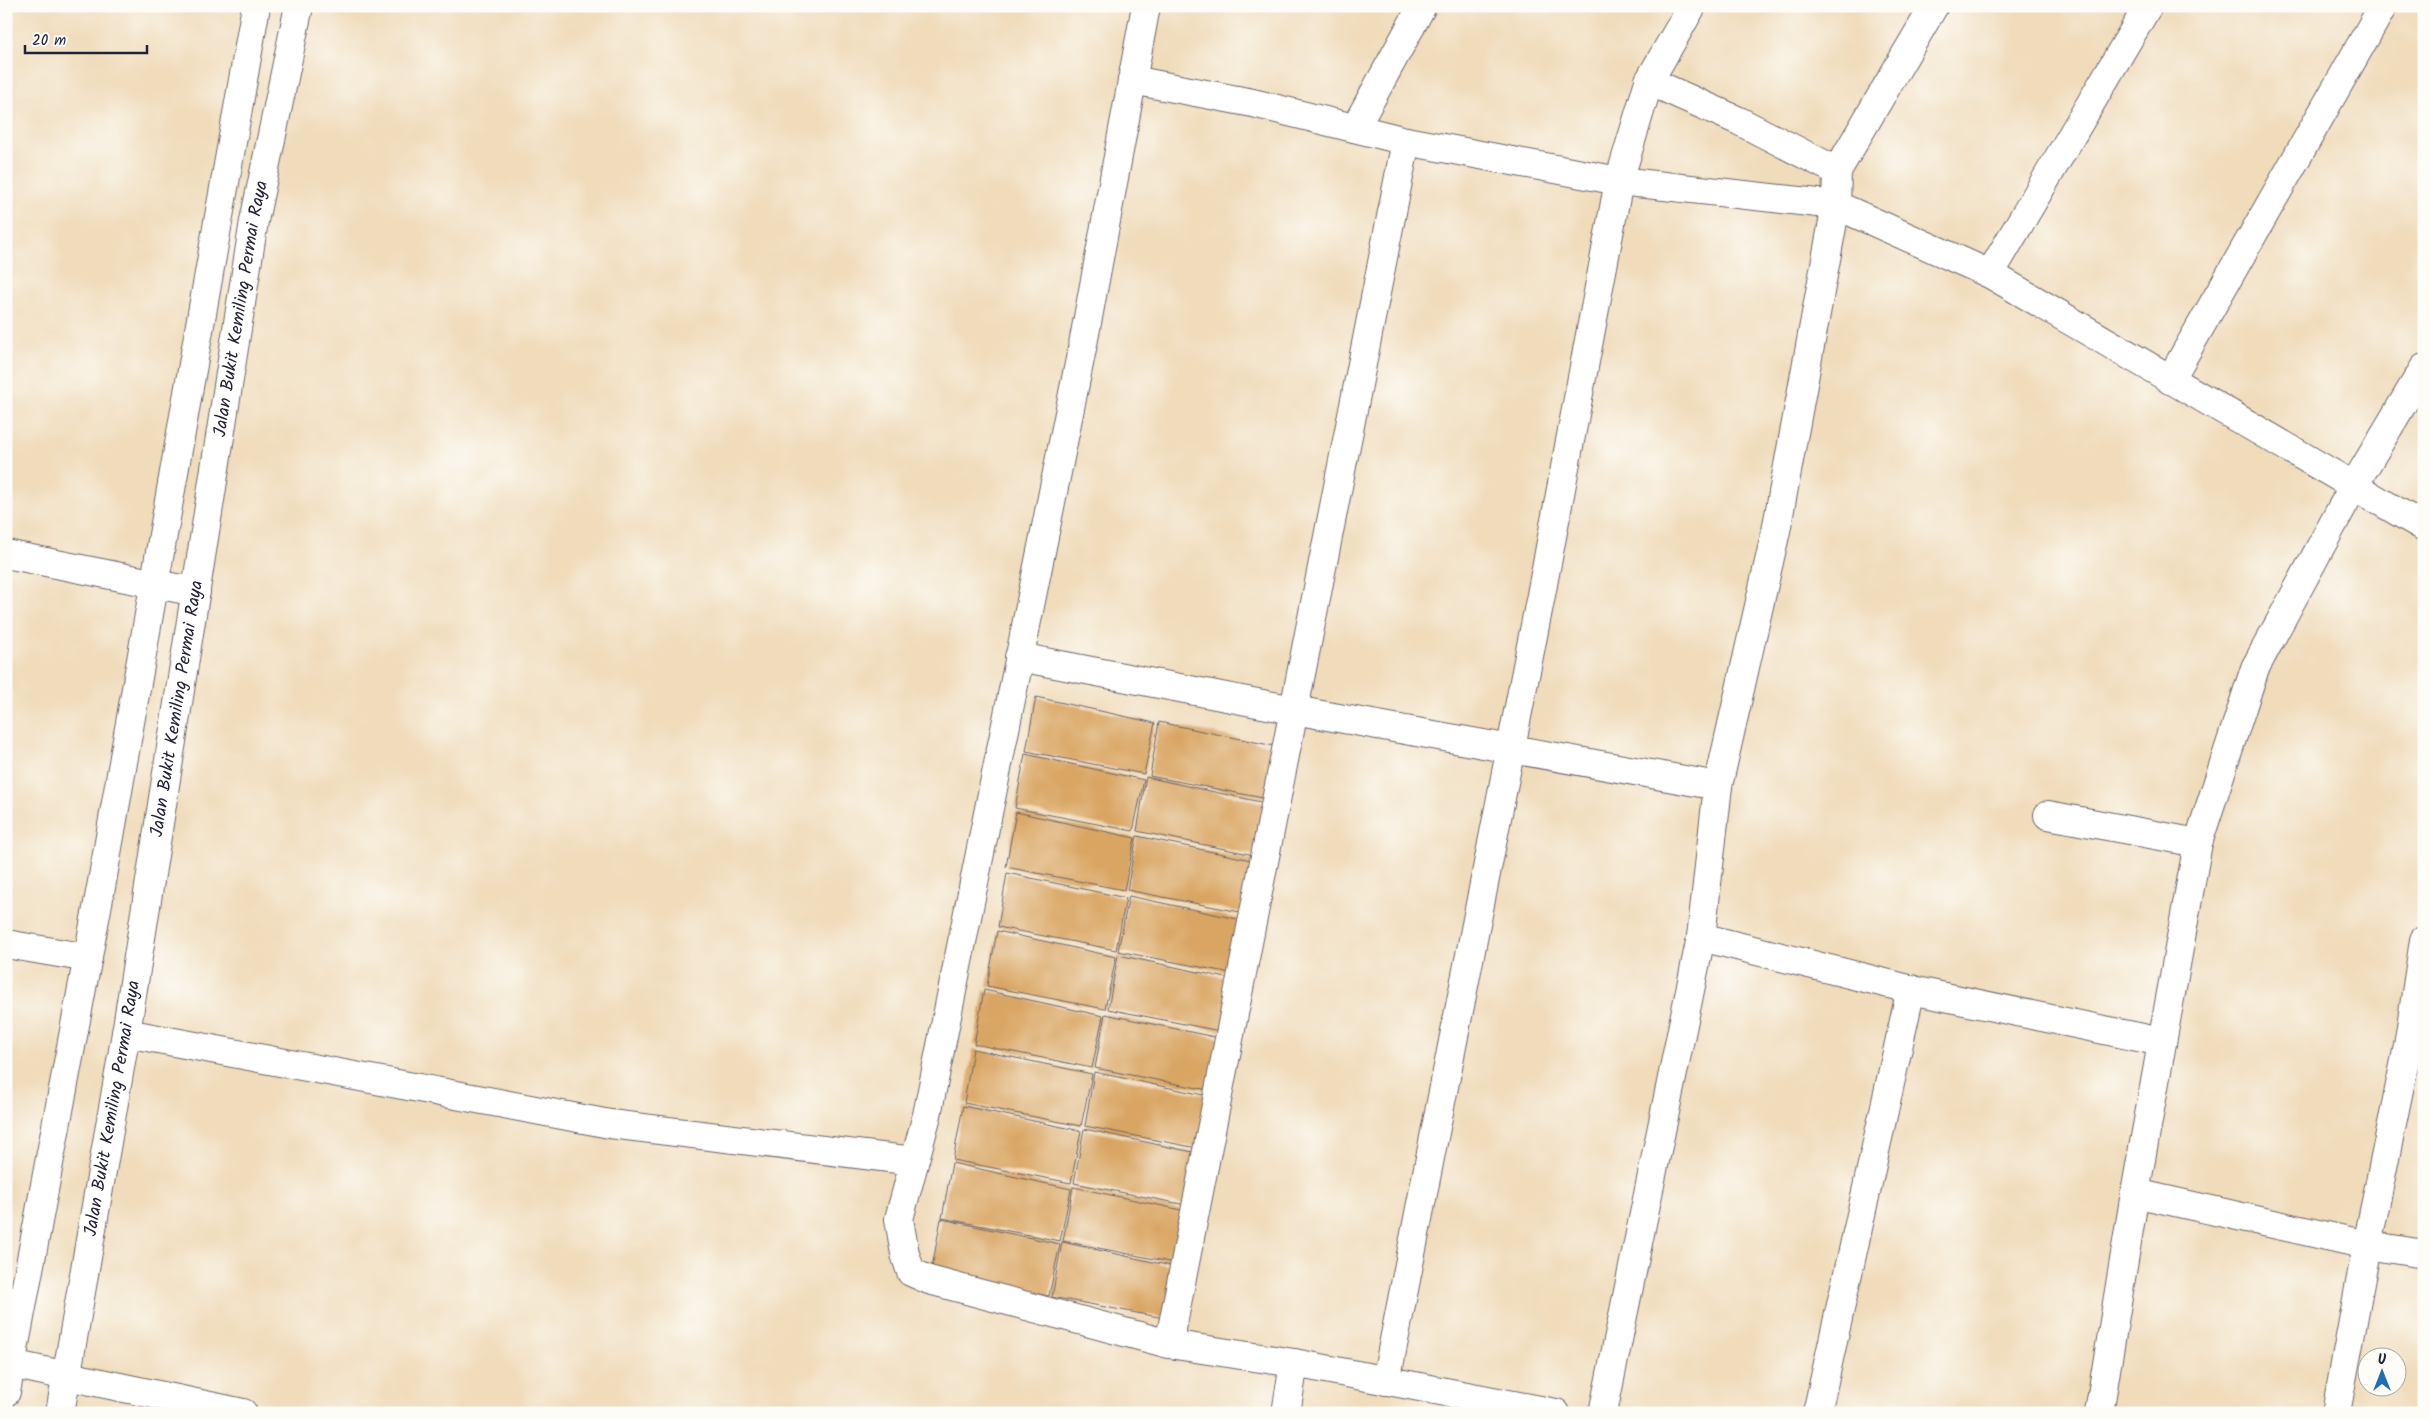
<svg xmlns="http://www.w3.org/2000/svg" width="2430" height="1419" font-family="Kalam,sans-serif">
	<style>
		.building { fill: #d9a562 }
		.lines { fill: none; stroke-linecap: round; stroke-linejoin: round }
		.minor-casing { stroke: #6a6368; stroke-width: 30 }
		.tertiary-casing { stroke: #6a6368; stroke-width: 30 }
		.minor { stroke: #fff; stroke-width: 28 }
		.tertiary { stroke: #fff; stroke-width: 28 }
		.labels { text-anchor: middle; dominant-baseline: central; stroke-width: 4; stroke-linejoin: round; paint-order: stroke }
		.street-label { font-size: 18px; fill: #22223b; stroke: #fdfcf7 }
	</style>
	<rect width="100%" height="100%" fill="#fdfcf7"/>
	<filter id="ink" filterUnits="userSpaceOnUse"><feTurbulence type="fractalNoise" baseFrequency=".02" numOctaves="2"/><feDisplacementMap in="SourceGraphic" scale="10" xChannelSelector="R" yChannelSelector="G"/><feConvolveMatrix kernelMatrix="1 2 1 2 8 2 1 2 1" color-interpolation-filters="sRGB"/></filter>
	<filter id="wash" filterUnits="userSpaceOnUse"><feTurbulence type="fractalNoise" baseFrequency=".0096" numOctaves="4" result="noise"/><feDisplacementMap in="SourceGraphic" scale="20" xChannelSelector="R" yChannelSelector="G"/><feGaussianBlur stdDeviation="1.12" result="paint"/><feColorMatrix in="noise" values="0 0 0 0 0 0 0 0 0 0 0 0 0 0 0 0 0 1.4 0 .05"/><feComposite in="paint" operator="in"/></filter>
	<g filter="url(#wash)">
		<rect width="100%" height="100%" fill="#f0dcbb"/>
		<g id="blocks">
			<g class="building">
				<path d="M 1036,697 L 1155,723 L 1144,774 L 1026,751 Z"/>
				<path d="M 1159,722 L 1279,747 L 1268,799 L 1150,776 Z"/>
				<path d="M 1025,754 L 1144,780 L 1133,831 L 1015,808 Z"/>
				<path d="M 1146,777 L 1265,803 L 1254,855 L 1137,831 Z"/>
				<path d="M 1016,812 L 1135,838 L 1124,890 L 1006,867 Z"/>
				<path d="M 1137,836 L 1256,861 L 1245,913 L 1127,890 Z"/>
				<path d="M 1007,873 L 1126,898 L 1116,950 L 998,927 Z"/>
				<path d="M 1129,896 L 1247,921 L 1236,974 L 1118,951 Z"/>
				<path d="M 997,931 L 1116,957 L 1105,1009 L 987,986 Z"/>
				<path d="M 1118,955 L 1236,980 L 1225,1032 L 1108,1009 Z"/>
				<path d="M 984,990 L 1103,1016 L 1092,1068 L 974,1044 Z"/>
				<path d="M 1105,1014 L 1224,1039 L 1213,1091 L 1095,1068 Z"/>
				<path d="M 973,1049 L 1092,1074 L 1081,1126 L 964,1103 Z"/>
				<path d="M 1094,1072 L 1213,1097 L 1202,1149 L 1085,1126 Z"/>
				<path d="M 963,1106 L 1081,1131 L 1071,1183 L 953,1160 Z"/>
				<path d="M 1084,1129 L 1202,1154 L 1191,1206 L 1074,1183 Z"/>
				<path d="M 952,1163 L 1071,1189 L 1060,1241 L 942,1218 Z"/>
				<path d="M 1073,1187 L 1191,1212 L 1180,1264 L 1063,1241 Z"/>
				<path d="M 941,1219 L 1060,1244 L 1049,1296 L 931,1273 Z"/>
				<path d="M 1062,1242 L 1180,1268 L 1169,1319 L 1052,1297 Z"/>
			</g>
		</g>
	</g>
	<g filter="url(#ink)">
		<use href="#blocks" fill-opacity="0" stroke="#6a6368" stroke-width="1"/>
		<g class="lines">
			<g class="minor-casing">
				<g id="minor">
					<path d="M 1146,6 L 1084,339 L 927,1115 L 899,1219 L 905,1254 L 911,1272 L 929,1280 L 1169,1344 L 1294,1363 L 1556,1413"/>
					<path d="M 1132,80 L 1253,103 L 1406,141 L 1619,181 L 1836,205 L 1990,274 L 2424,527"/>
					<path d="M 1649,81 L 1739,121 L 1837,171"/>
					<path d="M 1355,128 L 1422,6"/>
					<path d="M 1990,274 L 2148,6"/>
					<path d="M 2170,380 L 2383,6"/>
					<path d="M 6,554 L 196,592"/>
					<path d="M 1019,657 L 1294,710 L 1718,786 L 1701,937 L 1603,1413"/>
					<path d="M 1718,786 L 1776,531 L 1836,205 L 1837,171 L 1934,6"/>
					<path d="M 2048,815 L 2198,843"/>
					<path d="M 1701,937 L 1921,992 L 2162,1042"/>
					<path d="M 6,944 L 88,958"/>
					<path d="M 126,1033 L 610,1124 L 914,1161"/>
					<path d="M 2135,1193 L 2367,1245 L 2424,1254"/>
					<path d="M 1169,1344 L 1406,141"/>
					<path d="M 6,1363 L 243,1413"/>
					<path d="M 1386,1381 L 1541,595 L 1619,181 L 1649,81 L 1692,6"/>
					<path d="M 1286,1413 L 1294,1363"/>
					<path d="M 1817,1413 L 1911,989"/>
					<path d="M 2099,1413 L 2135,1193 L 2198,843 L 2255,668 L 2353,487 L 2424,368"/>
					<path d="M 2336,1413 L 2367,1245 L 2408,1046 L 2424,940"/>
				</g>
			</g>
			<g class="tertiary-casing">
				<g id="tertiary">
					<path d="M 6,1392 L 102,882 L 256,6"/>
					<path id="s1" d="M 60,1413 L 126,1033 L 254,221 L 299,6"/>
				</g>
			</g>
			<use href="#minor" class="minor"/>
			<use href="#tertiary" class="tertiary"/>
		</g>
	</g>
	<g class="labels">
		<g class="street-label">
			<text stroke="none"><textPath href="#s1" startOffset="1119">Jalan Bukit Kemiling Permai Raya</textPath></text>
			<text stroke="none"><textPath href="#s1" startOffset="714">Jalan Bukit Kemiling Permai Raya</textPath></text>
			<text stroke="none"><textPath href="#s1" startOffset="309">Jalan Bukit Kemiling Permai Raya</textPath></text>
		</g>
	</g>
	<rect width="2430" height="1419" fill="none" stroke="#fdfcf7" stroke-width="25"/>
	<g transform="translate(2382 1372)"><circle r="24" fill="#fdfcf7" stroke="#a5a5ac"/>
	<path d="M0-4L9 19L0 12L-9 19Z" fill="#1f6fb2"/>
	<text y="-8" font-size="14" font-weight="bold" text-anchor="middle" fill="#22223b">U</text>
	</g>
	<path d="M25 45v8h122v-8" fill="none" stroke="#22223b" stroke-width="2.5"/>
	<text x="32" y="45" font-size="15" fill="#22223b" stroke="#fdfcf7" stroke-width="4" paint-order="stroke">20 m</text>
</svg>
